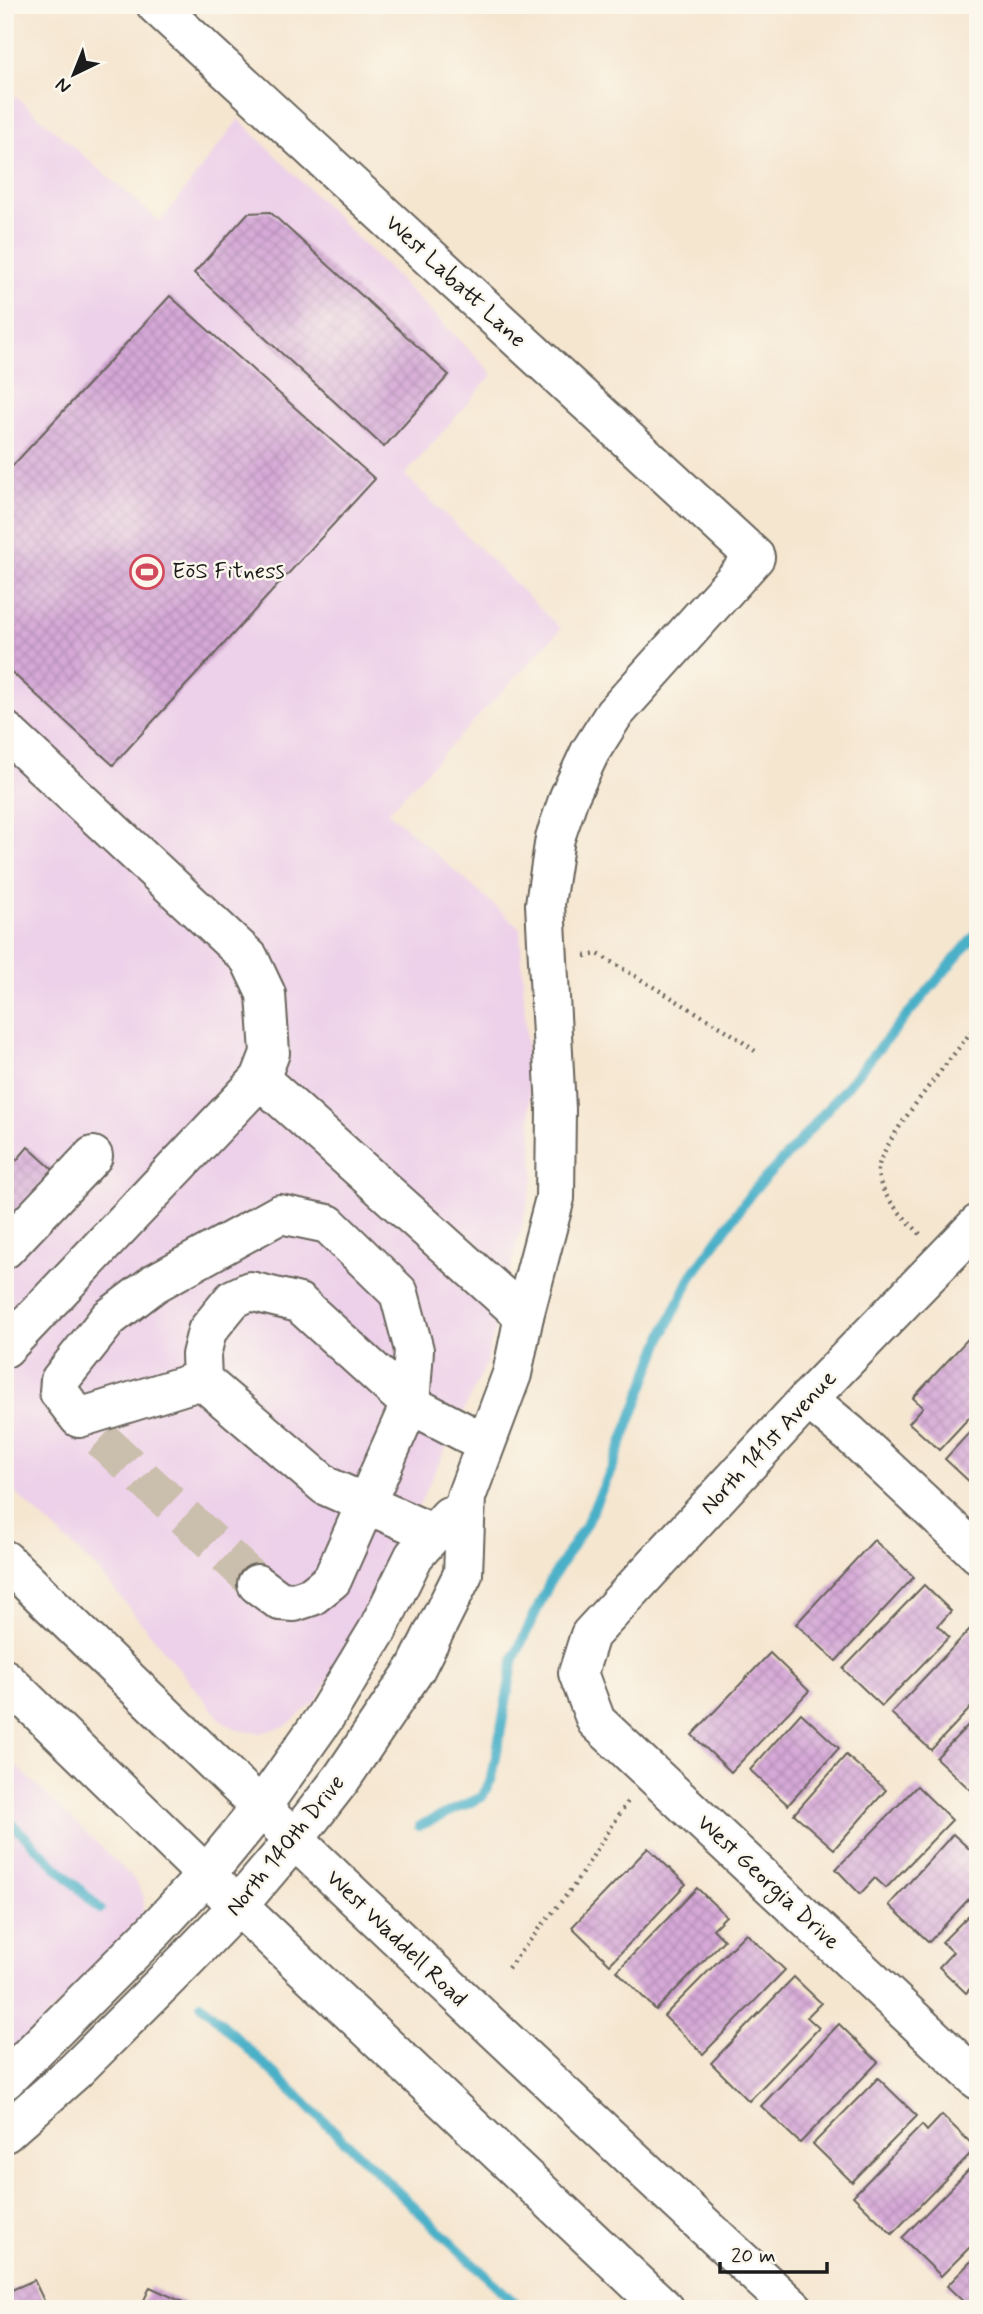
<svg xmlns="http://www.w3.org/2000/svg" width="983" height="2314" font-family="Mynerve,sans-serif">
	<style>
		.built { fill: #edd0e9 }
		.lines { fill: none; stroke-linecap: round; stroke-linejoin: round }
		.stream { stroke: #49b0c8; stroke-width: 10 }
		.building { fill: url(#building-cross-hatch) }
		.minor-tunnel { stroke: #cabeac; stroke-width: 38; stroke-dasharray: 38 19; stroke-linecap: butt }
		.minor-casing { stroke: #68635b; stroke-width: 42 }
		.major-casing { stroke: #68635b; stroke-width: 42 }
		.path { stroke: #68635b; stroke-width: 4.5; stroke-dasharray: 2 5; stroke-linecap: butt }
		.minor { stroke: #fff; stroke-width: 38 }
		.major { stroke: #fff; stroke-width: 38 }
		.labels { text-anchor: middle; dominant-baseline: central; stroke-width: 5; stroke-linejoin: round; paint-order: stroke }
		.street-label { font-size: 23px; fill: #1c1c1c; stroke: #fbf7ec }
		.poi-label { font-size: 23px; fill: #1c1c1c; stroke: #fbf7ec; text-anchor: start }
	</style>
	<defs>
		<pattern id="building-cross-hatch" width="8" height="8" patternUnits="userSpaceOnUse" patternTransform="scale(1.75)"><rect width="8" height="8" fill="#d5a8d7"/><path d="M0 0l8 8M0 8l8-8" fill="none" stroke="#b690b8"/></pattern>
	</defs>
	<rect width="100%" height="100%" fill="#fbf7ec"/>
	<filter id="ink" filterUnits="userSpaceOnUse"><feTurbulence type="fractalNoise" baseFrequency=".0143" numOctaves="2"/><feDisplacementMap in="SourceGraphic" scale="14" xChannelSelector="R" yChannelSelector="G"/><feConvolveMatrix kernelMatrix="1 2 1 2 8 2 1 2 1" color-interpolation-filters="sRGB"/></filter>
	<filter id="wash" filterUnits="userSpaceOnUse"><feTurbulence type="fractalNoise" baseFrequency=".00686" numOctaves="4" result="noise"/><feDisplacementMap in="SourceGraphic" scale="28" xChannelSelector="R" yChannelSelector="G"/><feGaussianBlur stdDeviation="1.57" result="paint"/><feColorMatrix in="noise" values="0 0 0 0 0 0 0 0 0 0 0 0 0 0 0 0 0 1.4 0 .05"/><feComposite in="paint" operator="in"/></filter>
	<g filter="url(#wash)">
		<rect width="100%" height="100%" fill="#f5e6d0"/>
		<g class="built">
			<path d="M 5,87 L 160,222 L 239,119 L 493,374 L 405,475 L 561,629 L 388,812 L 520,928 L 534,1178 L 486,1364 L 396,1554 L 318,1699 L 286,1726 L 260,1733 L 237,1730 L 221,1720 L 98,1570 L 5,1483 Z"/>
			<path d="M 5,1755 L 133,1878 L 144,1896 L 142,1918 L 5,2061 Z"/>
		</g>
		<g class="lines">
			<g class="stream">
				<path d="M 5,1817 L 100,1909"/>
				<path d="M 419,1826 L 482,1797 L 492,1778 L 514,1658 L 551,1580 L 586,1524 L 614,1464 L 663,1335 L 692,1275 L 752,1192 L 795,1147 L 978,932"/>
				<path d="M 201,2004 L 521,2309"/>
			</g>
		</g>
		<g id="blocks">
			<g class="building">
				<path d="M 270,212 L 449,375 L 384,447 L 194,273 L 248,213 Z"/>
				<path d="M 170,296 L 375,479 L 113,765 L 5,666 L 5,474 Z"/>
				<path d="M 28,1147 L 59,1175 L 5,1234 L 5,1149 L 17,1160 Z"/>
				<path d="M 978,1328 L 978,1408 L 939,1450 L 909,1423 L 923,1407 L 913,1398 Z"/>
				<path d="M 978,1423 L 978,1480 L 973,1485 L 945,1459 Z"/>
				<path d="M 874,1540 L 914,1577 L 836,1661 L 796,1624 Z"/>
				<path d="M 924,1585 L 951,1611 L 938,1626 L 949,1637 L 882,1706 L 843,1669 Z"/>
				<path d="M 971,1628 L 978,1634 L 978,1700 L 931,1750 L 891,1713 Z"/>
				<path d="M 770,1653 L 809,1691 L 731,1772 L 692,1735 Z"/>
				<path d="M 801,1713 L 839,1748 L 788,1805 L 750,1770 Z"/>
				<path d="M 978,1715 L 978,1797 L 936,1758 Z"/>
				<path d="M 846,1755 L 886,1790 L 834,1849 L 794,1814 Z"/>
				<path d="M 917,1786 L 952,1820 L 886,1888 L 875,1878 L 860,1894 L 836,1869 Z"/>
				<path d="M 953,1834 L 978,1857 L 978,1889 L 929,1942 L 889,1905 Z"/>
				<path d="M 648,1848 L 686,1884 L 610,1964 L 572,1927 Z"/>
				<path d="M 697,1888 L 726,1916 L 713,1929 L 724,1940 L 656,2010 L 617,1971 Z"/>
				<path d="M 978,1906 L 978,1980 L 966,1993 L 939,1967 L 953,1952 L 942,1942 Z"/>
				<path d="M 746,1933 L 785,1970 L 703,2054 L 664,2016 Z"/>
				<path d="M 794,1977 L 821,2003 L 807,2017 L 819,2028 L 749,2101 L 711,2063 Z"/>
				<path d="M 839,2024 L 878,2062 L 800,2143 L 761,2106 Z"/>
				<path d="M 878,2078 L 917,2116 L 852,2182 L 813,2144 Z"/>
				<path d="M 942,2115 L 976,2148 L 892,2234 L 853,2196 L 922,2125 L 927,2131 Z"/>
				<path d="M 978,2160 L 978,2239 L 941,2276 L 902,2238 Z"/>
				<path d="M 978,2254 L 978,2309 L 971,2309 L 947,2286 Z"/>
				<path d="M 34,2280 L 48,2309 L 5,2309 L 5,2293 Z"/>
				<path d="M 150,2287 L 198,2309 L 140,2309 Z"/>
			</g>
		</g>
	</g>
	<g filter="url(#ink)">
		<use href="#blocks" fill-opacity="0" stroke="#68635b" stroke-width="2"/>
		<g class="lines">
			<path class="minor-tunnel" d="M 101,1439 L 257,1584"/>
			<g class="minor-casing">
				<g id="minor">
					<path d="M 5,731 L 249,958 L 266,994 L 270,1053 L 260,1079"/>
					<path d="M 978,1224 L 808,1399 L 590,1635 L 578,1673 L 596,1721 L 978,2080"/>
					<path d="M 5,1249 L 93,1156"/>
					<path d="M 5,1348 L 260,1079 L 524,1316"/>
					<path d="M 202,1380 L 79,1418 L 59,1392 L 60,1380 L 109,1318 L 155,1283 L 280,1214 L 328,1224 L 399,1293 L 414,1350 L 410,1404 L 485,1443"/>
					<path d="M 808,1399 L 850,1434 L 978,1554"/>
					<path d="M 257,1584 L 280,1601 L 294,1602 L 312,1596 L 332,1580 L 410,1404 L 299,1303 L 250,1291 L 233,1299 L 207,1331 L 201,1355 L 202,1380 L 326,1486 L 434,1534"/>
					<path d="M 5,2080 L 155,1930 L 206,1875 L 260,1809 L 325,1717 L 377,1631 L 414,1556 L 449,1516"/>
					<path d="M 5,2133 L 75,2071 L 187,1959 L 238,1906 L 293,1841 L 342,1778 L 416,1668 L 463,1574 L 466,1497 L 512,1374 L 524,1316 L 555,1198 L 556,1109 L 545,904 L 555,838 L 569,797 L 590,752 L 614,714 L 755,557 L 156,5"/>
				</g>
			</g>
			<g class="major-casing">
				<g id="major">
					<path d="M 5,1560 C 265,1814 528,2063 794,2309"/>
					<path d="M 5,1679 L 238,1906 L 665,2309"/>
				</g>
			</g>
			<g class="path">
				<path d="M 585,956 L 598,954 L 729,1032 L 755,1051"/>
				<path d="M 920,1234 C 904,1216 881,1198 878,1173 C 875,1146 959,1051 978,1022"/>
				<path d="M 508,1968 L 573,1887 L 628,1801"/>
			</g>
			<use href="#minor" class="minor"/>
			<use href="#major" class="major"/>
		</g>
	</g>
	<defs>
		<g id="stadium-ring" transform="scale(1.75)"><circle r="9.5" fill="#fbf7ec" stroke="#d1495b" stroke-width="1.5"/><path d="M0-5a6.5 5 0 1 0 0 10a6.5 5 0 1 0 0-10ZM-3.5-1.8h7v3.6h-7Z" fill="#d1495b"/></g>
	</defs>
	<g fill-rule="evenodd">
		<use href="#stadium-ring" x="147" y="572"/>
	</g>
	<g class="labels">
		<g class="street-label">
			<text transform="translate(455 282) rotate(43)">West Labatt Lane</text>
			<text transform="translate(769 1443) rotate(-47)">North 141st Avenue</text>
			<text transform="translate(286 1846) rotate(-51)">North 140th Drive</text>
			<text transform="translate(768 1883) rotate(43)">West Georgia Drive</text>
			<text transform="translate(396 1939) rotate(44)">West Waddell Road</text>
		</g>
		<g class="poi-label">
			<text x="172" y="572">EōS Fitness</text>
		</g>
	</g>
	<rect width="983" height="2314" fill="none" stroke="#fbf7ec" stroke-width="28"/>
	<g transform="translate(74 74) rotate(223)" stroke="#fbf7ec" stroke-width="5" paint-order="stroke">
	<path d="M0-5L12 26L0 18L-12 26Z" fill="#1c1c1c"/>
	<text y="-10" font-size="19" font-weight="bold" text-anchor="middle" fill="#1c1c1c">N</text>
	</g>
	<path d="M720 2262v10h107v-10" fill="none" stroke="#1c1c1c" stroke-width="3.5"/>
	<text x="731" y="2262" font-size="21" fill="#1c1c1c" stroke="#fbf7ec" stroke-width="5" paint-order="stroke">20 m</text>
</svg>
